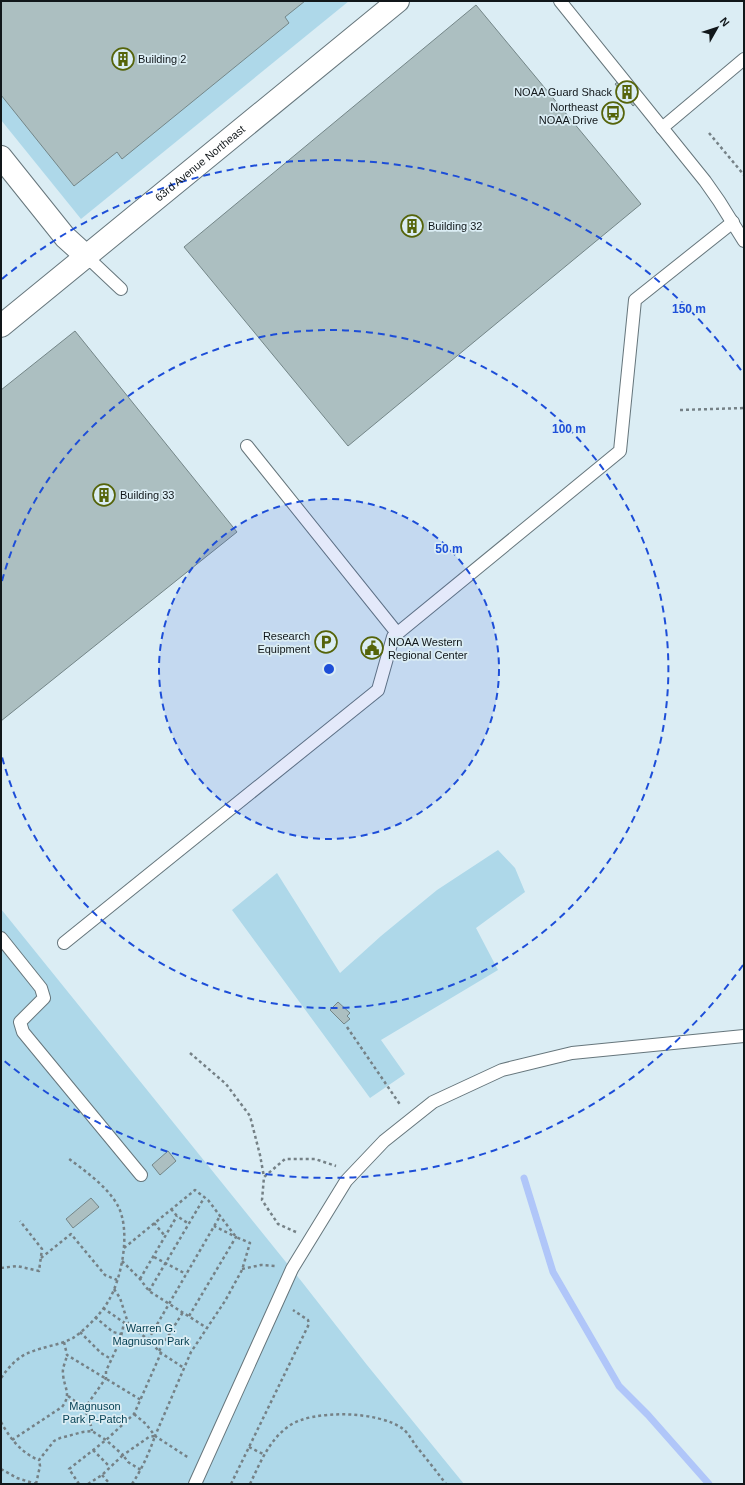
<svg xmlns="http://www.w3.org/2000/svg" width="745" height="1485" font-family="Arial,sans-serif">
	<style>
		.green { fill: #aed8e9 }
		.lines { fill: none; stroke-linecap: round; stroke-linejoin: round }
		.stream { stroke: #b0c6f9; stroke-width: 7 }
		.building { fill: #acbfc1; stroke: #748688 }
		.lane-casing { stroke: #66767c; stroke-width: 14 }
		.street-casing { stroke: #66767c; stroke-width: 24 }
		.path { stroke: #758186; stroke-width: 2.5; stroke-dasharray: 3 3; stroke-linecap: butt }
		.lane { stroke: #fff; stroke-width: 12 }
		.street { stroke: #fff; stroke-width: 22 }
		.ring { fill: none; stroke: #1d4ed8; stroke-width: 2; stroke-dasharray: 7 5 }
		.labels { text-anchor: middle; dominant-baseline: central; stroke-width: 3.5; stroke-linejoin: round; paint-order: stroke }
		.poi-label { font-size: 11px; fill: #11171a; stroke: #dbedf4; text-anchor: start }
		.street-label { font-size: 11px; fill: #11171a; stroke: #dbedf4 }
		.park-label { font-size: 11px; fill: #084356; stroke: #dbedf4 }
		.centre { fill: #1d4ed8; stroke: #dbedf4; stroke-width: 2 }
		.ring-label { font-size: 12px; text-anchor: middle; font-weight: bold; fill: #1d4ed8; stroke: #dbedf4; stroke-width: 3.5; stroke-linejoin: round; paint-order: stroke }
	</style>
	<rect width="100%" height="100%" fill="#dbedf4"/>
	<g class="green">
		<path d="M 1,1 L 349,1 L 81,219 L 1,120 Z"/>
		<path d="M 498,850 L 515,868 L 525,892 L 476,928 L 498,970 L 381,1040 L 405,1074 L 370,1098 L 232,910 L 277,873 L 340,973 L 381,936 L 437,890 Z"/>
		<path d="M 1,909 L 302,1282 L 367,1365 L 464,1484 L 1,1484 Z"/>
	</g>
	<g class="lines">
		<path class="stream" d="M 524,1178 L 553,1272 L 619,1386 L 648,1415 L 709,1484"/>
	</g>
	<g class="building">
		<path d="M 1,1 L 305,1 L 285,17 L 289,23 L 122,159 L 117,152 L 74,186 L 1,95 Z"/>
		<path d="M 476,5 L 641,204 L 348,446 L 184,247 Z"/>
		<path d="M 621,79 L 639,101 L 633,106 L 615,84 Z"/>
		<path d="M 75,331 L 237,532 L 1,721 L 1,390 Z"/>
		<path d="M 338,1002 L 350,1013 L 347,1016 L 350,1019 L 344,1024 L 330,1010 Z"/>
		<path d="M 168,1151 L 176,1161 L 160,1175 L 152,1165 Z"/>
		<path d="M 91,1198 L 99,1207 L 73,1228 L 66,1219 Z"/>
	</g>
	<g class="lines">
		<g class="lane-casing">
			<g id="lane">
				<path d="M 560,1 L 705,181 L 719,201 L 744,241"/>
				<path d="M 662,128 L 744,59"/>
				<path d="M 87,257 L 121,289"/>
				<path d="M 247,446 L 397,633"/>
				<path d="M 1,938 L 41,988 L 44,998 L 20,1022 L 23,1032 L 141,1175"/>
				<path d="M 64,943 L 378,690 L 393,637 L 620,451 L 635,300 L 733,222"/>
				<path d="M 195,1484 L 292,1269 L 346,1181 L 384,1141 L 433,1102 L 502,1070 L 572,1053 L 744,1036"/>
			</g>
		</g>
		<g class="street-casing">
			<g id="street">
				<path d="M 1,157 L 65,237 L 87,257"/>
				<path id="s1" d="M 1,326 L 398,1"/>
			</g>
		</g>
		<g class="path">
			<path d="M 709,133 L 744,175"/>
			<path d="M 680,410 L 744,408"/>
			<path d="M 347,1027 L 401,1106"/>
			<path d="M 190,1053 L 226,1084 L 250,1116 L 260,1155 L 264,1177"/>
			<path d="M 171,1209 L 177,1216 L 189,1224"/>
			<path d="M 154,1223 L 165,1236"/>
			<path d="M 296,1232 L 278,1224 L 262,1200 L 264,1177 L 285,1159 L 315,1159 L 336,1166"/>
			<path d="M 124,1248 L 195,1190 L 208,1200 L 236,1237 L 250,1243 L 242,1270 L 225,1301 L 191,1352 L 155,1436"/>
			<path d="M 154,1257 L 186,1274"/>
			<path d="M 41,1258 L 71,1234 L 105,1275 L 117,1280"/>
			<path d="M 122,1261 L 140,1279 L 149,1291 L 207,1328"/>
			<path d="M 1,1268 L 17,1266 L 39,1271 L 42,1249 L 20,1221"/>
			<path d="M 242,1269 L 261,1265 L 275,1266"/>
			<path d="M 140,1279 L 177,1216"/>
			<path d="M 114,1289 L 120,1298 L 129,1326"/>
			<path d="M 149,1291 L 204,1198"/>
			<path d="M 103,1308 L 145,1337 L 161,1353 L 184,1368"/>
			<path d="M 189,1316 L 236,1237 L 214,1226"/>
			<path d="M 95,1317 L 113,1332 L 121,1334"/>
			<path d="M 80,1332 L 101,1353 L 111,1359"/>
			<path d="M 148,1340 L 220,1216"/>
			<path d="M 64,1342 L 67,1355 L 141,1400"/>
			<path d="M 159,1351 L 183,1312"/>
			<path d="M 1,1378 C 17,1356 24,1353 50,1346 C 58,1344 66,1342 73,1338 C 86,1329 101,1314 109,1300 C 122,1277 131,1231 118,1206 C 108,1187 85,1171 68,1158"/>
			<path d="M 68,1396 C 83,1407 89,1412 92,1431"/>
			<path d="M 84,1409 L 106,1378 L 106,1371 L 120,1341 L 124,1323"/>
			<path d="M 134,1414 L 146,1424 L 155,1436 L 189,1458"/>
			<path d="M 1,1422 C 9,1437 22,1454 39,1460 L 54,1441 L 60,1438 L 83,1432 L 92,1431 L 106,1440 L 123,1455 L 149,1437 L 155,1436 C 149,1453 142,1469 132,1484"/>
			<path d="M 12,1440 L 62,1407 C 72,1394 64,1388 63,1374 C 62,1368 66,1361 67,1355"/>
			<path d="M 249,1447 L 265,1455"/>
			<path d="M 93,1450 L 110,1467"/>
			<path d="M 1,1469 L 17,1478 L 36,1484"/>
			<path d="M 102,1475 L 110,1484"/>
			<path d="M 36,1484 L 40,1466 L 39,1460"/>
			<path d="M 79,1484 L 69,1469 L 106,1440 L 134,1414 L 161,1353"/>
			<path d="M 88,1484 L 102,1475 L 123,1455 L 128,1462 L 141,1470"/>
			<path d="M 231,1484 L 309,1324 L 308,1320 L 293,1310"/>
			<path d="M 250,1484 C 260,1463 269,1440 289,1426 C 312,1409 380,1411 403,1429 C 408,1433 412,1440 416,1446 C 426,1458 436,1471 446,1484"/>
		</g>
		<use href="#lane" class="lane"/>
		<use href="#street" class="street"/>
	</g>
	<circle cx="329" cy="669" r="170" fill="#1d4ed8" fill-opacity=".12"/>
	<g class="ring">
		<circle cx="329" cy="669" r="170"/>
		<path d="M2 581A339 339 0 1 1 2 757"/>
		<path d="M743 965A509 509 0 0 1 2 1059M2 279A509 509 0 0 1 743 373"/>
	</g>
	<defs>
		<g id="building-ring" transform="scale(1.15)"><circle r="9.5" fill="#dbedf4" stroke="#55640a" stroke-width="1.5"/><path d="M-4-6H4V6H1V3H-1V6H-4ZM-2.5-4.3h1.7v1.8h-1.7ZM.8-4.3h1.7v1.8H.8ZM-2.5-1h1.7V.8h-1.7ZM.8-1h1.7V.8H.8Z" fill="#55640a"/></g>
		<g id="bus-ring" transform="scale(1.15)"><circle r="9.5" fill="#dbedf4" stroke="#55640a" stroke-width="1.5"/><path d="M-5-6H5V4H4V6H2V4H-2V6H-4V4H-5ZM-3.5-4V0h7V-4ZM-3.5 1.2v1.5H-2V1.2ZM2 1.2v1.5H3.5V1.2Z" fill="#55640a"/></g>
		<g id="parking-ring" transform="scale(1.15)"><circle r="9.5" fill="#dbedf4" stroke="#55640a" stroke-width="1.5"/><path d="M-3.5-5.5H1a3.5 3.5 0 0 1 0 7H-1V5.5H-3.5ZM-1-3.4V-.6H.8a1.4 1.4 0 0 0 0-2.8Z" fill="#55640a"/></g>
		<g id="civic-ring" transform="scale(1.15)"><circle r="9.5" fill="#dbedf4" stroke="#55640a" stroke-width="1.5"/><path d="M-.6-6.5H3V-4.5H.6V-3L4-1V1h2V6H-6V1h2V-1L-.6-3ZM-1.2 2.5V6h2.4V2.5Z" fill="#55640a"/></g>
	</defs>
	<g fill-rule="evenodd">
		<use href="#building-ring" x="123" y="59"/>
		<use href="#building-ring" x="627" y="92"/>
		<use href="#bus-ring" x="613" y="113"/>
		<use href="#building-ring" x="412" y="226"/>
		<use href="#building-ring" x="104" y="495"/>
		<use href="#parking-ring" x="326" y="642"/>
		<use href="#civic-ring" x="372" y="648"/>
	</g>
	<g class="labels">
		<g class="poi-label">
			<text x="138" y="59">Building 2</text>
			<text x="612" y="92" text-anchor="end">NOAA Guard Shack</text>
			<text x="598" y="107" text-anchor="end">Northeast<tspan x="598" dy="13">NOAA Drive</tspan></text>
			<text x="428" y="226">Building 32</text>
			<text x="120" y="495">Building 33</text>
			<text x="310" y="636" text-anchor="end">Research<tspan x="310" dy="13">Equipment</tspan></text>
			<text x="388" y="642">NOAA Western<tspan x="388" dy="13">Regional Center</tspan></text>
		</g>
		<g class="street-label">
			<text stroke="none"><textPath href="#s1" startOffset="257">63rd Avenue Northeast</textPath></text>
		</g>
		<g class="park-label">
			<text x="151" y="1328">Warren G.<tspan x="151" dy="13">Magnuson Park</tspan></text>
			<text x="95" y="1406">Magnuson<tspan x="95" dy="13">Park P-Patch</tspan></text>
		</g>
	</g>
	<circle cx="329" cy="669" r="6" class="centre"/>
	<g class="ring-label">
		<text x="689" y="313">150 m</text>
		<text x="569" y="433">100 m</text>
		<text x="449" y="553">50 m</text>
	</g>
	<rect width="745" height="1485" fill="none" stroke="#11171a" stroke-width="4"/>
	<g transform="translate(717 28) rotate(51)" stroke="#dbedf4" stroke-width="3" paint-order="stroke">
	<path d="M0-3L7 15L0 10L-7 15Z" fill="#11171a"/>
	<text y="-6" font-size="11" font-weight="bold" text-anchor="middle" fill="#11171a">N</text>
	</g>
</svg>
